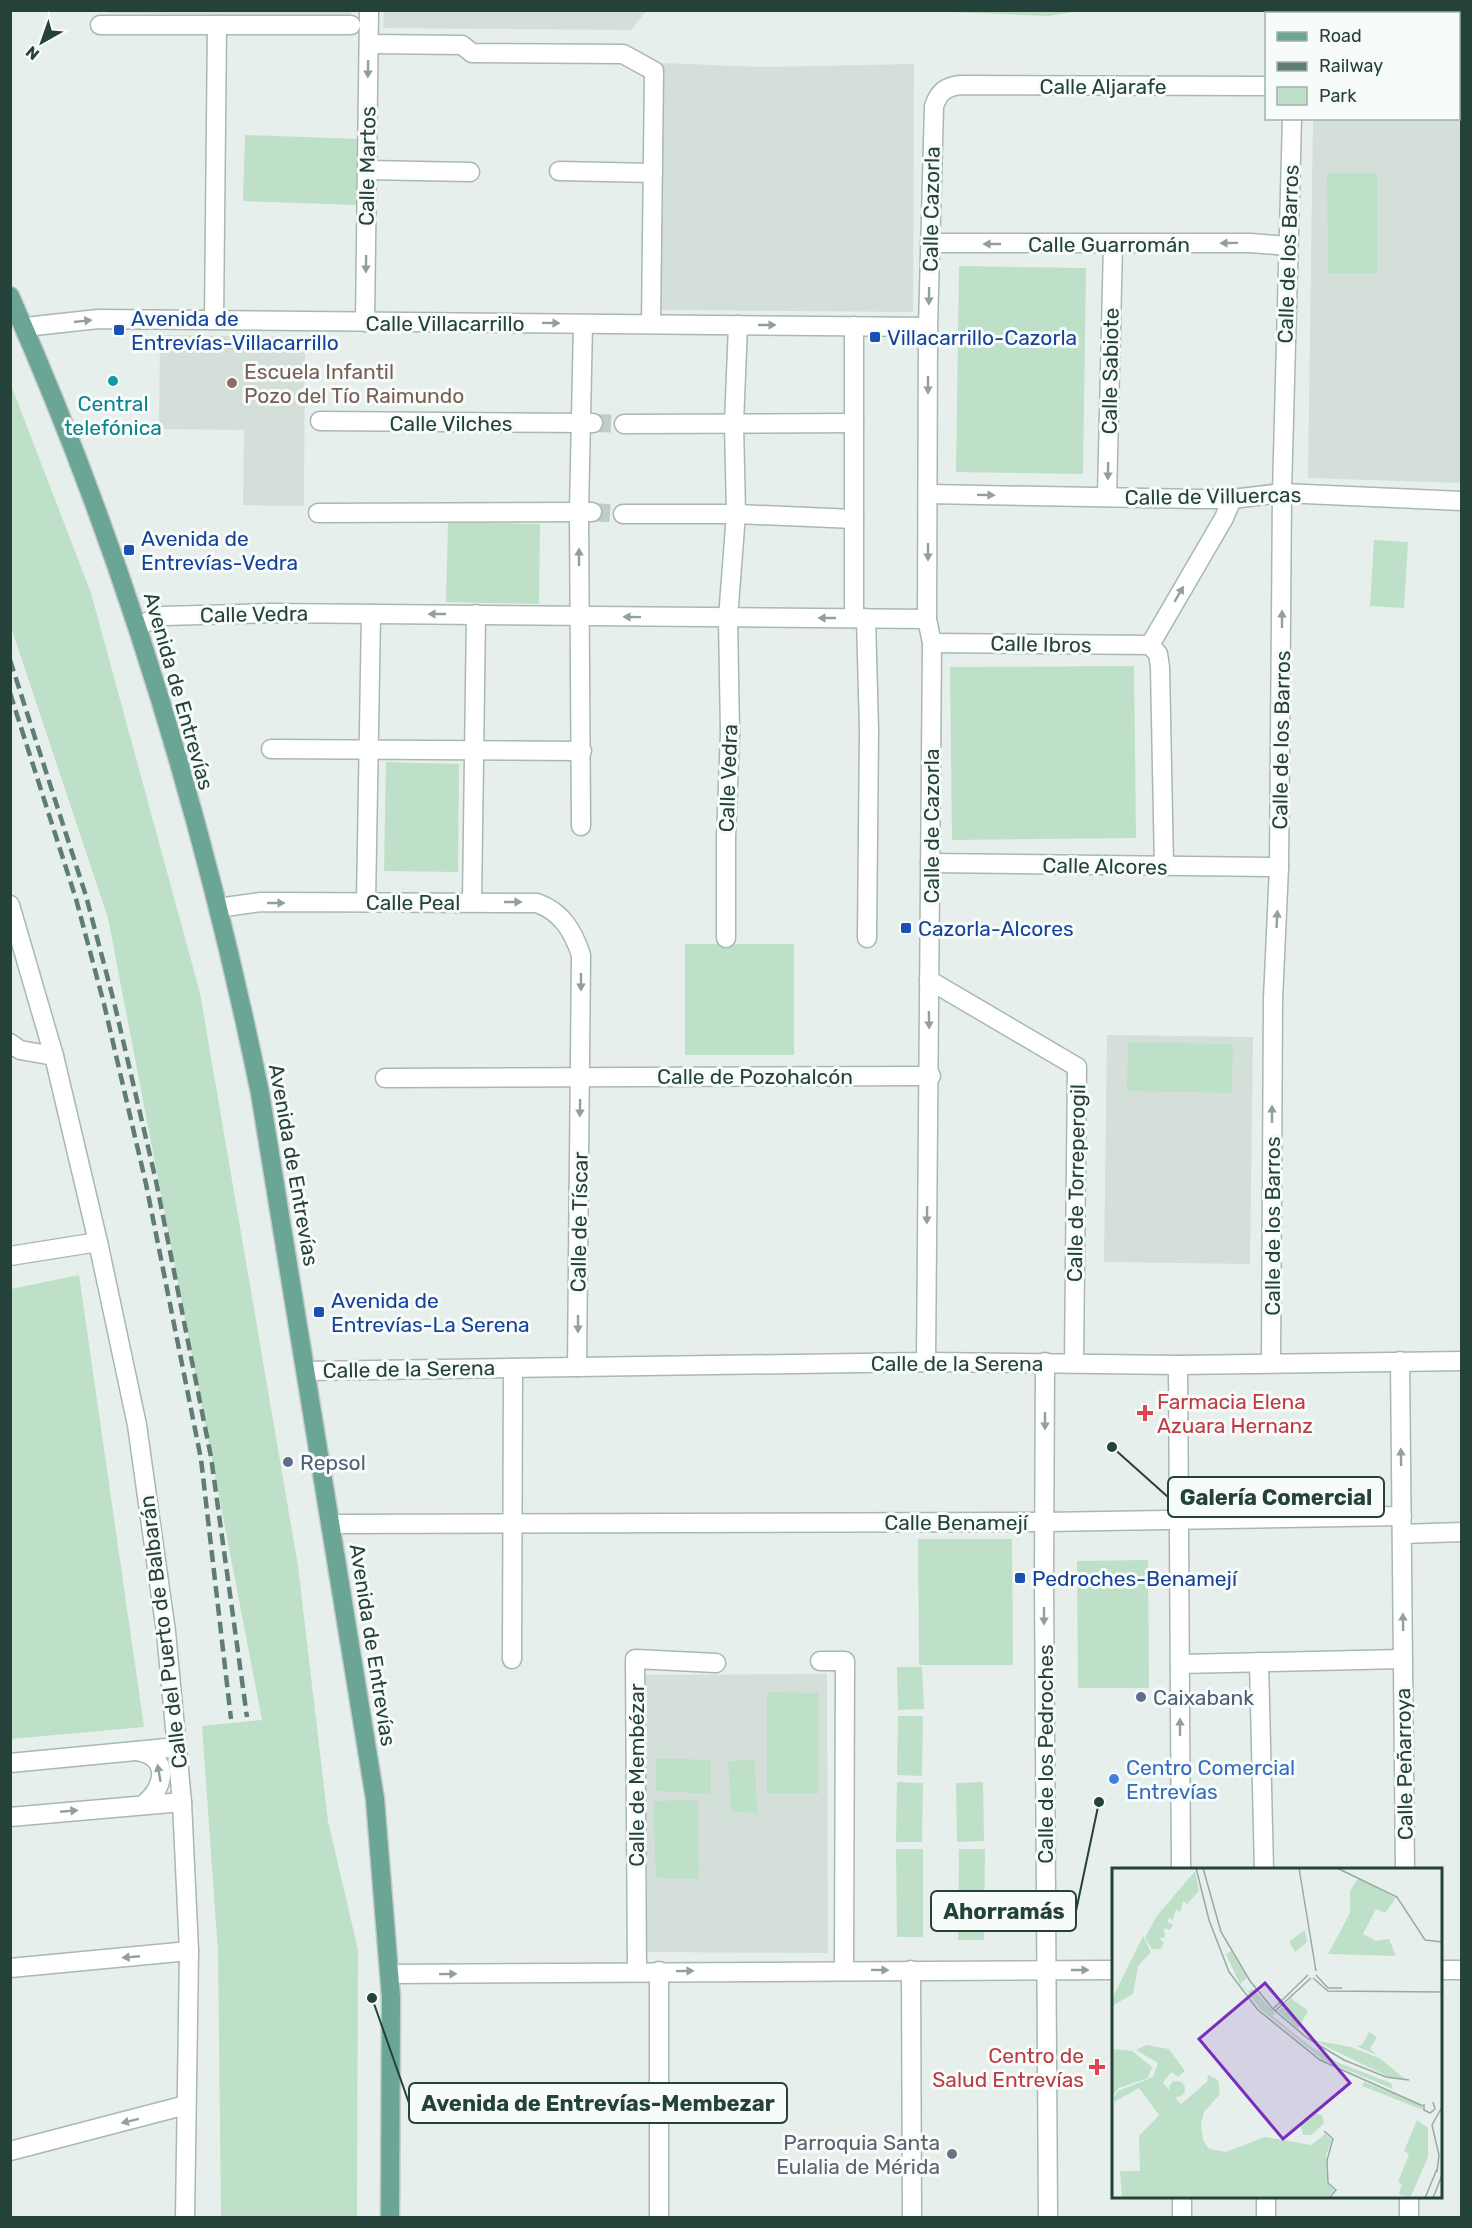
<svg xmlns="http://www.w3.org/2000/svg" width="1472" height="2228" font-family="Rubik,sans-serif">
	<style>
		.built { fill: #d4dfda }
		.green { fill: #bfe0c8 }
		.lines { fill: none; stroke-linecap: round; stroke-linejoin: round }
		.minor-tunnel { stroke: #bfccc8; stroke-width: 18; stroke-dasharray: 18 9; stroke-linecap: butt }
		.minor-casing { stroke: #a8b8b2; stroke-width: 21 }
		.tertiary-casing { stroke: #a8b8b2; stroke-width: 21 }
		.primary-casing { stroke: #c2cac8; stroke-width: 21 }
		.minor { stroke: #fff; stroke-width: 18 }
		.tertiary { stroke: #fff; stroke-width: 18 }
		.primary { stroke: #6aa596; stroke-width: 18 }
		.rail { stroke: #5f7d75; stroke-width: 4.5; stroke-dasharray: 12 6; stroke-linecap: butt }
		.oneway { fill: #92a09c }
		.transit-dot { fill: #1a4fb4; stroke: #f7fbf9; stroke-width: 2 }
		.culture-dot { fill: #0f9aa8; stroke: #f7fbf9; stroke-width: 2 }
		.education-dot { fill: #8d6e63; stroke: #f7fbf9; stroke-width: 2 }
		.health-dot { fill: #e0444e; stroke: #f7fbf9; stroke-width: 2 }
		.service-dot { fill: #5c6f8a; stroke: #f7fbf9; stroke-width: 2 }
		.shop-dot { fill: #3f7fe0; stroke: #f7fbf9; stroke-width: 2 }
		.worship-dot { fill: #6b7280; stroke: #f7fbf9; stroke-width: 2 }
		.labels { text-anchor: middle; dominant-baseline: central; stroke-width: 6; stroke-linejoin: round; paint-order: stroke }
		.street-label { font-size: 21px; fill: #24423a; stroke: #f7fbf9 }
		.transit-label { font-size: 21px; fill: #164399; stroke: #f7fbf9; text-anchor: start }
		.education-label { font-size: 21px; fill: #785e54; stroke: #f7fbf9; text-anchor: start }
		.culture-label { font-size: 21px; fill: #0d838f; stroke: #f7fbf9 }
		.health-label { font-size: 21px; fill: #be3a42; stroke: #f7fbf9; text-anchor: start }
		.service-label { font-size: 21px; fill: #4e5e75; stroke: #f7fbf9; text-anchor: start }
		.shop-label { font-size: 21px; fill: #366cbe; stroke: #f7fbf9; text-anchor: start }
		.worship-label { font-size: 21px; fill: #5b616d; stroke: #f7fbf9; text-anchor: end }
		.inset-road { fill: none; stroke: #98aaa4; stroke-width: 1.5 }
		.view { fill: #7b2cbf; fill-opacity: 0.15; stroke: #7b2cbf; stroke-width: 3 }
		.inset-edge { fill: none; stroke: #24423a; stroke-width: 3 }
		.leader { fill: none; stroke: #24423a; stroke-width: 2 }
		.callout-dot { fill: #24423a; stroke: #f7fbf9; stroke-width: 2 }
		.callout { fill: #f7fbf9; stroke: #24423a; stroke-width: 2 }
		.callout-label { font-size: 22px; text-anchor: middle; font-weight: bold; fill: #24423a }
	</style>
	<rect width="100%" height="100%" fill="#e6efeb"/>
	<g class="built">
		<path d="M 108,11 L 351,11 L 351,17 L 108,13 Z"/>
		<path d="M 384,11 L 384,10 L 646,11 L 631,30 L 383,28 Z"/>
		<path d="M 1315,11 L 1461,11 L 1461,483 L 1308,478 L 1313,119 L 1458,118 L 1458,14 L 1315,14 Z"/>
		<path d="M 660,63 L 765,67 L 914,64 L 913,312 L 658,310 Z"/>
		<path d="M 160,335 L 305,337 L 304,506 L 243,505 L 244,430 L 159,429 Z"/>
		<path d="M 1107,1035 L 1253,1037 L 1250,1264 L 1104,1262 Z"/>
		<path d="M 827,1674 L 828,1953 L 647,1952 L 645,1675 Z"/>
	</g>
	<g class="green">
		<path d="M 922,11 L 1081,10 L 1081,11 L 1048,16 Z"/>
		<path d="M 245,135 L 359,139 L 356,205 L 243,201 Z"/>
		<path d="M 1327,173 L 1377,173 L 1377,273 L 1328,273 Z"/>
		<path d="M 959,266 L 1086,268 L 1083,474 L 956,472 Z"/>
		<path d="M 11,385 L 91,593 L 200,993 L 298,1566 L 328,1821 L 358,1950 L 357,2217 L 221,2217 L 218,1952 L 202,1726 L 262,1720 L 108,918 L 11,627 Z"/>
		<path d="M 448,522 L 540,524 L 539,604 L 446,602 Z"/>
		<path d="M 1374,540 L 1408,542 L 1404,608 L 1370,606 Z"/>
		<path d="M 1134,666 L 1136,838 L 952,840 L 950,667 Z"/>
		<path d="M 386,762 L 459,764 L 458,872 L 384,871 Z"/>
		<rect x="685" y="944" width="109" height="111"/>
		<path d="M 1128,1042 L 1233,1044 L 1232,1093 L 1127,1091 Z"/>
		<path d="M 79,1275 L 144,1727 L 11,1739 L 11,1289 Z"/>
		<path d="M 918,1539 L 1012,1539 L 1013,1665 L 919,1665 Z"/>
		<path d="M 1148,1560 L 1149,1688 L 1078,1688 L 1077,1561 Z"/>
		<path d="M 897,1667 L 922,1667 L 924,1709 L 898,1710 Z"/>
		<path d="M 767,1692 L 818,1693 L 818,1794 L 767,1793 Z"/>
		<path d="M 898,1716 L 923,1716 L 922,1776 L 897,1775 Z"/>
		<path d="M 656,1758 L 711,1760 L 711,1794 L 656,1791 Z"/>
		<path d="M 755,1760 L 757,1813 L 731,1812 L 728,1761 Z"/>
		<path d="M 897,1782 L 923,1783 L 922,1842 L 896,1842 Z"/>
		<path d="M 983,1782 L 984,1841 L 957,1842 L 956,1783 Z"/>
		<path d="M 698,1800 L 699,1879 L 656,1878 L 653,1801 Z"/>
		<path d="M 896,1849 L 923,1849 L 923,1937 L 897,1937 Z"/>
		<path d="M 959,1849 L 985,1849 L 984,1940 L 958,1940 Z"/>
	</g>
	<g class="lines">
		<g class="minor-tunnel">
			<path d="M 593,423 L 624,424"/>
			<path d="M 592,512 L 623,514"/>
		</g>
		<g class="minor-casing">
			<g id="minor">
				<path d="M 1292,10 L 1292,14"/>
				<path d="M 100,25 L 351,25"/>
				<path d="M 369,44 L 462,45 L 472,53 L 623,54 L 654,71 L 651,324"/>
				<path d="M 367,170 L 470,172"/>
				<path d="M 559,171 L 653,173"/>
				<path d="M 930,243 L 1251,243 L 1287,246"/>
				<path d="M 214,320 L 217,25"/>
				<path d="M 365,322 L 369,10"/>
				<path d="M 854,326 L 854,618"/>
				<path d="M 25,327 L 98,319 L 928,327"/>
				<path d="M 320,421 L 593,423"/>
				<path d="M 624,424 L 854,423"/>
				<path d="M 928,494 L 1199,499 L 1232,499 L 1282,493 L 1462,501"/>
				<path d="M 1107,497 L 1113,244"/>
				<path d="M 318,513 L 592,512"/>
				<path d="M 623,514 L 736,514 L 854,519"/>
				<path d="M 866,618 L 869,730 L 867,938"/>
				<path d="M 139,625 L 164,616 L 270,613 L 927,619"/>
				<path d="M 932,643 L 1150,645"/>
				<path d="M 1150,645 L 1158,654 L 1160,667 L 1164,867"/>
				<path d="M 1150,645 L 1224,518 L 1232,499"/>
				<path d="M 271,749 L 582,751"/>
				<path d="M 581,826 L 579,512 L 583,324"/>
				<path d="M 930,863 L 1279,867"/>
				<path d="M 366,902 L 371,614"/>
				<path d="M 472,902 L 476,614"/>
				<path d="M 218,908 L 261,902 L 537,903 C 562,912 573,931 581,955 L 577,1367"/>
				<path d="M 726,938 L 726,838 L 730,733 L 728,618 L 736,514 L 734,424 L 738,325"/>
				<path d="M 929,980 L 1077,1067 L 1074,1363"/>
				<path d="M 10,1043 L 20,1050 L 54,1056"/>
				<path d="M 385,1078 L 931,1076"/>
				<path d="M 10,1256 L 98,1242"/>
				<path d="M 1271,1361 L 1273,999 L 1279,867 L 1282,493 L 1292,118"/>
				<path d="M 1400,1361 L 1405,1870"/>
				<path d="M 926,1362 L 932,643 L 927,619 L 928,327 L 934,106 C 939,92 945,87 960,85 L 1266,86"/>
				<path d="M 1045,1362 L 1044,1579 L 1048,2218"/>
				<path d="M 1178,1365 L 1181,1870"/>
				<path d="M 306,1371 L 926,1362 L 1178,1365 L 1462,1361"/>
				<path d="M 331,1524 L 1044,1522 L 1402,1516"/>
				<path d="M 1402,1534 L 1462,1532"/>
				<path d="M 512,1659 L 513,1368"/>
				<path d="M 820,1661 L 845,1661 L 844,1969"/>
				<path d="M 1259,1662 L 1264,1870"/>
				<path d="M 1180,1664 L 1403,1659"/>
				<path d="M 10,1968 L 189,1951"/>
				<path d="M 911,1970 L 912,2218"/>
				<path d="M 1440,1970 L 1462,1970"/>
				<path d="M 659,1971 L 659,2218"/>
				<path d="M 637,1972 L 635,1659 L 716,1663"/>
				<path d="M 390,1974 L 1114,1970"/>
				<path d="M 10,2151 L 186,2105"/>
				<path d="M 1182,2196 L 1182,2218"/>
				<path d="M 1266,2196 L 1266,2218"/>
				<path d="M 1409,2196 L 1409,2218"/>
			</g>
		</g>
		<g class="tertiary-casing">
			<g id="tertiary">
				<path d="M 10,905 L 54,1056 L 98,1242 L 137,1425 L 166,1632 L 182,1802 L 189,1951 L 185,2218"/>
				<path d="M 137,1751 C 170,1756 166,1787 144,1804"/>
				<path d="M 10,1763 L 177,1747"/>
				<path d="M 10,1817 L 182,1802"/>
			</g>
		</g>
		<g class="primary-casing">
			<path id="primary" d="M 10,296 C 123,550 204,820 260,1093 L 375,1799 L 391,1997 L 390,2218"/>
		</g>
		<use href="#minor" class="minor"/>
		<use href="#tertiary" class="tertiary"/>
		<use href="#primary" class="primary"/>
		<g class="rail">
			<path d="M 10,660 L 86,896 L 114,1002 L 156,1181 L 211,1457 L 247,1717"/>
			<path d="M 10,693 L 76,899 L 104,1004 L 146,1184 L 201,1459 L 231,1719"/>
		</g>
	</g>
	<defs><path id="oneway-solid" d="M-6-.8H1V-3.2L6.5 0L1 3.2V.8H-6Z" transform="scale(1.5)"/></defs>
	<g class="oneway">
		<use href="#oneway-solid" transform="translate(368 69) rotate(91)"/>
		<use href="#oneway-solid" transform="translate(1229 243) rotate(179)"/>
		<use href="#oneway-solid" transform="translate(992 244) rotate(-180)"/>
		<use href="#oneway-solid" transform="translate(366 264) rotate(91)"/>
		<use href="#oneway-solid" transform="translate(929 296) rotate(91)"/>
		<use href="#oneway-solid" transform="translate(83 321) rotate(-6)"/>
		<use href="#oneway-solid" transform="translate(551 323) rotate(1)"/>
		<use href="#oneway-solid" transform="translate(767 325)"/>
		<use href="#oneway-solid" transform="translate(928 385) rotate(90)"/>
		<use href="#oneway-solid" transform="translate(1108 471) rotate(91)"/>
		<use href="#oneway-solid" transform="translate(986 495) rotate(1)"/>
		<use href="#oneway-solid" transform="translate(928 552) rotate(90)"/>
		<use href="#oneway-solid" transform="translate(579 557) rotate(-90)"/>
		<use href="#oneway-solid" transform="translate(1179 594) rotate(-60)"/>
		<use href="#oneway-solid" transform="translate(437 614) rotate(-180)"/>
		<use href="#oneway-solid" transform="translate(632 617) rotate(-179)"/>
		<use href="#oneway-solid" transform="translate(827 618) rotate(180)"/>
		<use href="#oneway-solid" transform="translate(1282 619) rotate(-90)"/>
		<use href="#oneway-solid" transform="translate(513 902)"/>
		<use href="#oneway-solid" transform="translate(276 903)"/>
		<use href="#oneway-solid" transform="translate(1277 919) rotate(-87)"/>
		<use href="#oneway-solid" transform="translate(581 982) rotate(90)"/>
		<use href="#oneway-solid" transform="translate(929 1020) rotate(89)"/>
		<use href="#oneway-solid" transform="translate(580 1108) rotate(91)"/>
		<use href="#oneway-solid" transform="translate(1272 1114) rotate(-90)"/>
		<use href="#oneway-solid" transform="translate(927 1215) rotate(91)"/>
		<use href="#oneway-solid" transform="translate(578 1324) rotate(90)"/>
		<use href="#oneway-solid" transform="translate(1045 1421) rotate(90)"/>
		<use href="#oneway-solid" transform="translate(1401 1457) rotate(-91)"/>
		<use href="#oneway-solid" transform="translate(1044 1616) rotate(90)"/>
		<use href="#oneway-solid" transform="translate(1403 1622) rotate(-91)"/>
		<use href="#oneway-solid" transform="translate(1180 1727) rotate(-90)"/>
		<use href="#oneway-solid" transform="translate(159 1773) rotate(-100)"/>
		<use href="#oneway-solid" transform="translate(69 1811) rotate(-5)"/>
		<use href="#oneway-solid" transform="translate(131 1957) rotate(175)"/>
		<use href="#oneway-solid" transform="translate(880 1970) rotate(1)"/>
		<use href="#oneway-solid" transform="translate(1080 1970)"/>
		<use href="#oneway-solid" transform="translate(685 1971) rotate(-1)"/>
		<use href="#oneway-solid" transform="translate(448 1974) rotate(-1)"/>
		<use href="#oneway-solid" transform="translate(130 2121) rotate(166)"/>
	</g>
	<g class="transit-dot">
		<rect x="113" y="324" width="12" height="12" rx="3"/>
		<rect x="869" y="331" width="12" height="12" rx="3"/>
		<rect x="123" y="544" width="12" height="12" rx="3"/>
		<rect x="900" y="922" width="12" height="12" rx="3"/>
		<rect x="313" y="1306" width="12" height="12" rx="3"/>
		<rect x="1014" y="1572" width="12" height="12" rx="3"/>
	</g>
	<circle class="culture-dot" cx="113" cy="381" r="6"/>
	<circle class="education-dot" cx="232" cy="383" r="6"/>
	<g class="health-dot">
		<path d="M1142 1404h6v6h6v6h-6v6h-6v-6h-6v-6h6z"/>
		<path d="M1094 2058h6v6h6v6h-6v6h-6v-6h-6v-6h6z"/>
	</g>
	<g class="service-dot">
		<circle cx="288" cy="1462" r="6"/>
		<circle cx="1141" cy="1697" r="6"/>
	</g>
	<circle class="shop-dot" cx="1114" cy="1779" r="6"/>
	<circle class="worship-dot" cx="952" cy="2154" r="6"/>
	<g class="labels">
		<g class="street-label">
			<text x="1103" y="86">Calle Aljarafe</text>
			<text transform="translate(367 166) rotate(-89)">Calle Martos</text>
			<text transform="translate(931 209) rotate(-89)">Calle Cazorla</text>
			<text x="1109" y="244">Calle Guarromán</text>
			<text transform="translate(1288 254) rotate(-88)">Calle de los Barros</text>
			<text x="445" y="323">Calle Villacarrillo</text>
			<text transform="translate(1110 371) rotate(-89)">Calle Sabiote</text>
			<text x="451" y="423">Calle Vilches</text>
			<text transform="translate(1213 496) rotate(-1)">Calle de Villuercas</text>
			<text transform="translate(254 614) rotate(-1)">Calle Vedra</text>
			<text transform="translate(1041 644) rotate(1)">Calle Ibros</text>
			<text transform="translate(179 691) rotate(74)">Avenida de Entrevías</text>
			<text transform="translate(1281 740) rotate(-89)">Calle de los Barros</text>
			<text transform="translate(728 778) rotate(-88)">Calle Vedra</text>
			<text transform="translate(931 826) rotate(-90)">Calle de Cazorla</text>
			<text transform="translate(1105 866) rotate(1)">Calle Alcores</text>
			<text x="413" y="902">Calle Peal</text>
			<text x="755" y="1076">Calle de Pozohalcón</text>
			<text transform="translate(294 1165) rotate(80)">Avenida de Entrevías</text>
			<text transform="translate(1076 1183) rotate(-89)">Calle de Torreperogil</text>
			<text transform="translate(579 1222) rotate(-89)">Calle de Tíscar</text>
			<text transform="translate(1272 1226) rotate(-90)">Calle de los Barros</text>
			<text x="957" y="1363">Calle de la Serena</text>
			<text transform="translate(409 1369) rotate(-1)">Calle de la Serena</text>
			<text x="956" y="1522">Calle Benamejí</text>
			<text transform="translate(163 1632) rotate(-97)">Calle del Puerto de Balbarán</text>
			<text transform="translate(373 1645) rotate(81)">Avenida de Entrevías</text>
			<text transform="translate(1045 1754) rotate(-90)">Calle de los Pedroches</text>
			<text transform="translate(1404 1764) rotate(-91)">Calle Peñarroya</text>
			<text transform="translate(636 1775) rotate(-90)">Calle de Membézar</text>
		</g>
		<g class="transit-label">
			<text x="131" y="318">Avenida de<tspan x="131" dy="24">Entrevías-Villacarrillo</tspan></text>
			<text x="887" y="337">Villacarrillo-Cazorla</text>
			<text x="141" y="538">Avenida de<tspan x="141" dy="24">Entrevías-Vedra</tspan></text>
			<text x="918" y="928">Cazorla-Alcores</text>
			<text x="331" y="1300">Avenida de<tspan x="331" dy="24">Entrevías-La Serena</tspan></text>
			<text x="1032" y="1578">Pedroches-Benamejí</text>
		</g>
		<g class="education-label">
			<text x="244" y="371">Escuela Infantil<tspan x="244" dy="24">Pozo del Tío Raimundo</tspan></text>
		</g>
		<g class="culture-label">
			<text x="113" y="403">Central<tspan x="113" dy="24">telefónica</tspan></text>
		</g>
		<g class="health-label">
			<text x="1157" y="1401">Farmacia Elena<tspan x="1157" dy="24">Azuara Hernanz</tspan></text>
			<text x="1084" y="2055" text-anchor="end">Centro de<tspan x="1084" dy="24">Salud Entrevías</tspan></text>
		</g>
		<g class="service-label">
			<text x="300" y="1462">Repsol</text>
			<text x="1153" y="1697">Caixabank</text>
		</g>
		<g class="shop-label">
			<text x="1126" y="1767">Centro Comercial<tspan x="1126" dy="24">Entrevías</tspan></text>
		</g>
		<g class="worship-label">
			<text x="940" y="2142">Parroquia Santa<tspan x="940" dy="24">Eulalia de Mérida</tspan></text>
		</g>
	</g>
	<g transform="translate(1112 1868)">
		<rect width="330" height="330" fill="#e6efeb"/>
		<path d="M 83,3 L 87,23 L 75,36 L 71,33 L 68,44 L 64,41 L 61,52 L 57,50 L 55,54 L 61,57 L 58,62 L 52,60 L 53,70 L 46,70 L 52,74 L 49,81 L 40,81 L 33,70 L 44,49 ZM 246,10 L 284,30 L 273,45 L 264,41 L 251,66 L 264,73 L 277,71 L 284,88 L 216,86 L 238,45 L 238,23 ZM 193,62 L 195,74 L 183,84 L 177,74 ZM 31,68 L 39,84 L 26,98 L 21,126 L 0,138 L 0,131 ZM 119,83 L 135,110 L 128,116 L 114,86 ZM 130,116 L 136,123 L 141,121 L 163,145 L 161,148 L 198,178 L 227,195 L 279,215 L 281,221 L 211,192 L 148,141 ZM 179,130 L 196,143 L 186,161 L 166,143 ZM 257,164 L 265,169 L 258,181 L 265,187 L 244,178 L 250,177 ZM 201,172 L 239,179 L 269,191 L 293,211 L 277,209 ZM 35,177 L 57,181 L 73,203 L 66,209 L 59,204 L 51,215 L 69,236 L 95,214 L 96,207 L 106,212 L 108,226 L 92,244 L 89,256 L 91,272 L 97,281 L 114,284 L 153,269 L 199,277 L 213,266 L 220,272 L 214,287 L 215,315 L 222,322 L 215,330 L 10,330 L 8,303 L 28,303 L 27,268 L 47,247 L 27,220 L 2,234 L 2,229 L 6,223 L 41,209 L 46,195 L 24,182 ZM 0,181 L 20,183 L 40,199 L 36,210 L 7,220 L 0,228 ZM57 221a8 8 0 1 1 16 0a8 8 0 1 1-16 0ZM 252,214 L 309,236 L 311,242 L 250,218 ZM 202,245 L 210,247 L 212,255 L 199,267 L 191,267 L 188,256 ZM 305,252 L 316,260 L 316,289 L 298,330 L 287,326 L 290,316 L 286,314 L 297,286 L 292,283 Z" fill="#bfe0c8"/>
		<path class="inset-road" d="M 84,0 L 97,52 L 117,104 L 146,142 L 208,192 L 311,238M 91,0 L 109,64 L 138,113 L 161,141 L 195,170 L 232,192 L 274,209 L 297,212M 187,0 L 204,103M 225,0 L 285,29 L 313,72 L 330,74M 204,107 L 216,120 L 230,120M 201,110 L 216,123 L 330,124M 161,141 L 196,107M 163,143 L 199,110M 312,236 L 312,242 L 318,245 L 323,241 L 321,234M 212,263 L 221,271 L 215,292 L 216,315 L 224,322 L 217,330M 325,304 L 327,287 L 320,257 L 330,239M 313,330 L 325,301M 321,330 L 330,307"/>
		<path class="view" d="M 153,115 L 238,215 L 171,271 L 87,171 Z"/>
		<rect width="330" height="330" class="inset-edge"/>
	</g>
	<path class="leader" d="M1112 1447L1168 1497M1099 1802L1076 1911M372 1998L409 2103"/>
	<g class="callout-dot">
		<circle cx="1112" cy="1447" r="6"/>
		<circle cx="1099" cy="1802" r="6"/>
		<circle cx="372" cy="1998" r="6"/>
	</g>
	<g class="callout">
		<rect x="1168" y="1477" width="216" height="40" rx="6"/>
		<rect x="931" y="1891" width="145" height="40" rx="6"/>
		<rect x="409" y="2083" width="378" height="40" rx="6"/>
	</g>
	<g class="callout-label">
		<text x="1276" y="1505">Galería Comercial</text>
		<text x="1004" y="1919">Ahorramás</text>
		<text x="598" y="2111">Avenida de Entrevías-Membezar</text>
	</g>
	<rect width="1472" height="2228" fill="none" stroke="#24423a" stroke-width="24"/>
	<rect x="1265" y="12" width="195" height="108" fill="#f7fbf9" stroke="#a3b1ad" stroke-width="1.5"/>
	<rect x="1277" y="32" width="30" height="9" fill="#6aa596" stroke="#a3b1ad" stroke-width="1.5"/>
	<text x="1319" y="42" font-size="18" fill="#24423a">Road</text>
	<rect x="1277" y="62" width="30" height="9" fill="#5f7d75" stroke="#a3b1ad" stroke-width="1.5"/>
	<text x="1319" y="72" font-size="18" fill="#24423a">Railway</text>
	<rect x="1277" y="87" width="30" height="18" fill="#bfe0c8" stroke="#a3b1ad" stroke-width="1.5"/>
	<text x="1319" y="102" font-size="18" fill="#24423a">Park</text>
	<g transform="translate(42 42) rotate(220)" stroke="#f7fbf9" stroke-width="4.5" paint-order="stroke">
	<path d="M0-4.5L10 22L0 15L-10 22Z" fill="#24423a"/>
	<text y="-9" font-size="16" font-weight="bold" text-anchor="middle" fill="#24423a">N</text>
	</g>
</svg>
